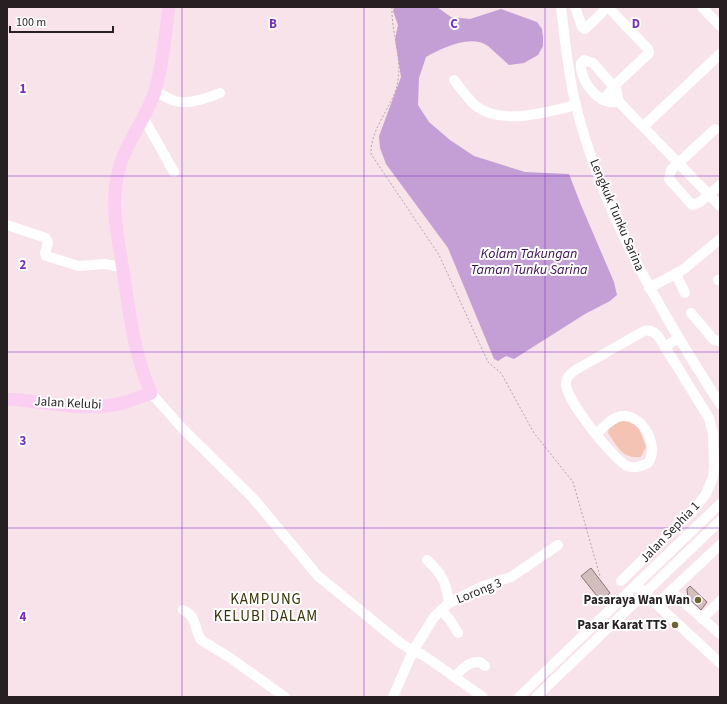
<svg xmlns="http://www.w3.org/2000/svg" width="727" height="704" font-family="'Source Sans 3',sans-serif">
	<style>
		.green { fill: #f5c3b4 }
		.water { fill: #c49fd6 }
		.building { fill: #d3bdbd; stroke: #857272 }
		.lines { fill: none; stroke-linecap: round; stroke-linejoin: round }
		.path { stroke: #b7a6ac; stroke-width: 1; stroke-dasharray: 2 2; stroke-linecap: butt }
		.minor { stroke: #fff; stroke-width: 10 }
		.major { stroke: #fbcff1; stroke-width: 13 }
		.grid { fill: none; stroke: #7b2cbf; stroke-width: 1; stroke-opacity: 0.55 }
		.poi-dot { fill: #6d6431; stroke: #fff; stroke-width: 1.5 }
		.labels { text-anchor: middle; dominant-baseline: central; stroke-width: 4; stroke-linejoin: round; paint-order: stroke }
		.street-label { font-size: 13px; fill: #271f22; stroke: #fff }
		.poi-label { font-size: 13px; font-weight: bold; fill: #271f22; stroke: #fff; text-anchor: end }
		.water-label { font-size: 14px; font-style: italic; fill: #3f0f52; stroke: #fff }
		.quarter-label { font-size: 15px; letter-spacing: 1px; fill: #383106; stroke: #fff }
		.grid-label { font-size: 13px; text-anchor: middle; font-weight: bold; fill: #7b2cbf; stroke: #fff; stroke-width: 4; stroke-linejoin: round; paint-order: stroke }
	</style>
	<rect width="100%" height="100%" fill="#f8e3ea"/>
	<path class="green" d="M 628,417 L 637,423 L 646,447 L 641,457 C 622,459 618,447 608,433 L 609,427 Z"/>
	<path class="water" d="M 394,7 L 437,7 L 451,17 L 470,19 L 501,9 L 537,22 L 542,29 L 543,37 L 543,46 L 538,55 L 524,63 L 509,65 C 502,59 495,52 488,46 C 470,34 443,48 426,57 L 419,78 L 418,105 L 429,122 L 450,140 L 474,156 L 525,172 L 569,174 L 581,205 L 614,282 L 617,295 L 610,301 L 585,314 L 514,359 L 506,356 L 498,361 L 494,359 L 448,248 L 386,164 L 380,148 L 379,136 L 401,77 L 395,39 L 398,25 L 393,11 Z"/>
	<g class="building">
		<path d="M 591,568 L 610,593 L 601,601 L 581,576 Z"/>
		<path d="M 690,586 L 707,602 L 701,610 L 688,598 L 687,589 Z"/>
	</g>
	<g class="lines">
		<path class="path" d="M 392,7 C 391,31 402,56 398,80 C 395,105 370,127 371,154 L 439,255 L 488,362 L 501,373 L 534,433 L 573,482 L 600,576"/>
		<g class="minor">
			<path d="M 561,7 C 565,40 568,74 576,106 C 603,214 660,311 720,404"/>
			<path d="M 575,7 L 582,27 L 585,29 L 608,7"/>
			<path d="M 608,7 L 648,49 L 649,53 L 615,85 L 619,102 L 720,206"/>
			<path d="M 702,7 L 720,26"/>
			<path d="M 454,80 C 461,89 468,99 476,106 C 502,126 547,112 576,105"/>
			<path d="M 155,91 C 161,94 168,99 175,101 C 189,105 207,98 220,93"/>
			<path d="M 603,100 L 614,87 L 593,63 L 584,60 L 581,63 C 580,78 591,93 603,100 C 608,103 615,102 619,102"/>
			<path d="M 143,117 L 174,172"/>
			<path d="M 644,126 L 720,54"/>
			<path d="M 715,129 L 671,170 L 669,179 L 692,205 L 700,202 L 720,185"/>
			<path d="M 7,225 L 46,238 L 48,243 L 45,253 L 46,256 L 79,266 L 104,264 L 122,267"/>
			<path d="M 676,274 L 685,293"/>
			<path d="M 718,280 L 720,281"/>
			<path d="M 649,288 L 684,269 L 720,239"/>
			<path d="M 691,313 L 714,340 L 720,341"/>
			<path d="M 151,393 L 182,428 L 253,498 L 318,576 L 399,642 L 413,651 L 393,697"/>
			<path d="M 596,434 C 604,427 612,417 622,416 C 643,414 660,447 648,463 C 642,466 634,469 627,466 C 613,459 564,398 566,383 C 566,376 572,372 577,369 L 644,331 C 655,328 660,339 665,347"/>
			<path d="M 427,560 C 443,575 446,582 449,603"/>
			<path d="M 621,581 L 691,513 L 706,494 L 713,477 L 714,467 L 713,433 L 709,418 L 665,347 L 678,338"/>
			<path d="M 639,588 L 720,663"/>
			<path d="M 671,591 L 720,634"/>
			<path d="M 657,604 L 720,545"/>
			<path d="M 183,610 C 197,616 194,628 201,640 L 229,657 L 285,697"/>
			<path d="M 441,610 L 450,620 L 458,633"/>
			<path d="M 702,619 L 720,601"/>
			<path d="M 455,677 C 462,669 468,661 480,662 L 485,666"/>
			<path d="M 483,697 L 423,655 L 413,651 L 434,617 L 449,603 L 483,586 L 511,577 L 558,545"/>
			<path d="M 519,697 L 720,504"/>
			<path d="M 536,697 L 720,521"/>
		</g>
		<path class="major" d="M 7,399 C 41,401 79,411 113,405 C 126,403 139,397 151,393 C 134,354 129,312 123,270 C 118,238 110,205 118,173 C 125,142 146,120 155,91 C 163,65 165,34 169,7"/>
	</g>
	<path class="grid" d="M 182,7 L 182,697M 364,7 L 364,697M 545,7 L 545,697M 7,176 L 720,176M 7,352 L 720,352M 7,528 L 720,528"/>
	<g class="poi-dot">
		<circle cx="698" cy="600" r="4"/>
		<circle cx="675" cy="625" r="4"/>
	</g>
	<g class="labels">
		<g class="street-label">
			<text transform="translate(617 215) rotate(67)">Lengkuk Tunku Sarina</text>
			<text transform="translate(68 403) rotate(3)">Jalan Kelubi</text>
			<text transform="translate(670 532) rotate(-46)">Jalan Sephia 1</text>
			<text transform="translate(479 591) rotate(-22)">Lorong 3</text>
		</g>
		<g class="poi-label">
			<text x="690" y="600">Pasaraya Wan Wan</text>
			<text x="667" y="625">Pasar Karat TTS</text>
		</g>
		<g class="water-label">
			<text x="529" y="254">Kolam Takungan<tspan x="529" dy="16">Taman Tunku Sarina</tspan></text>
		</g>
		<g class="quarter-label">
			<text x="266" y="599">KAMPUNG<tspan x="266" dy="17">KELUBI DALAM</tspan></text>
		</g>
	</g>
	<g class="grid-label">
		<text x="273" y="28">B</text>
		<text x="454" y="28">C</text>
		<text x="636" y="28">D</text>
		<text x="23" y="93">1</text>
		<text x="23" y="269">2</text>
		<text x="23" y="445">3</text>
		<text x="23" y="621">4</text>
	</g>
	<rect width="727" height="704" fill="none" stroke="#271f22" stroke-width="16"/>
	<path d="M10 26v6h103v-6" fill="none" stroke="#271f22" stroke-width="2"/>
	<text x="16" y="26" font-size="12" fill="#271f22" stroke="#ffffff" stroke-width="3" paint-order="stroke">100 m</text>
</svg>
